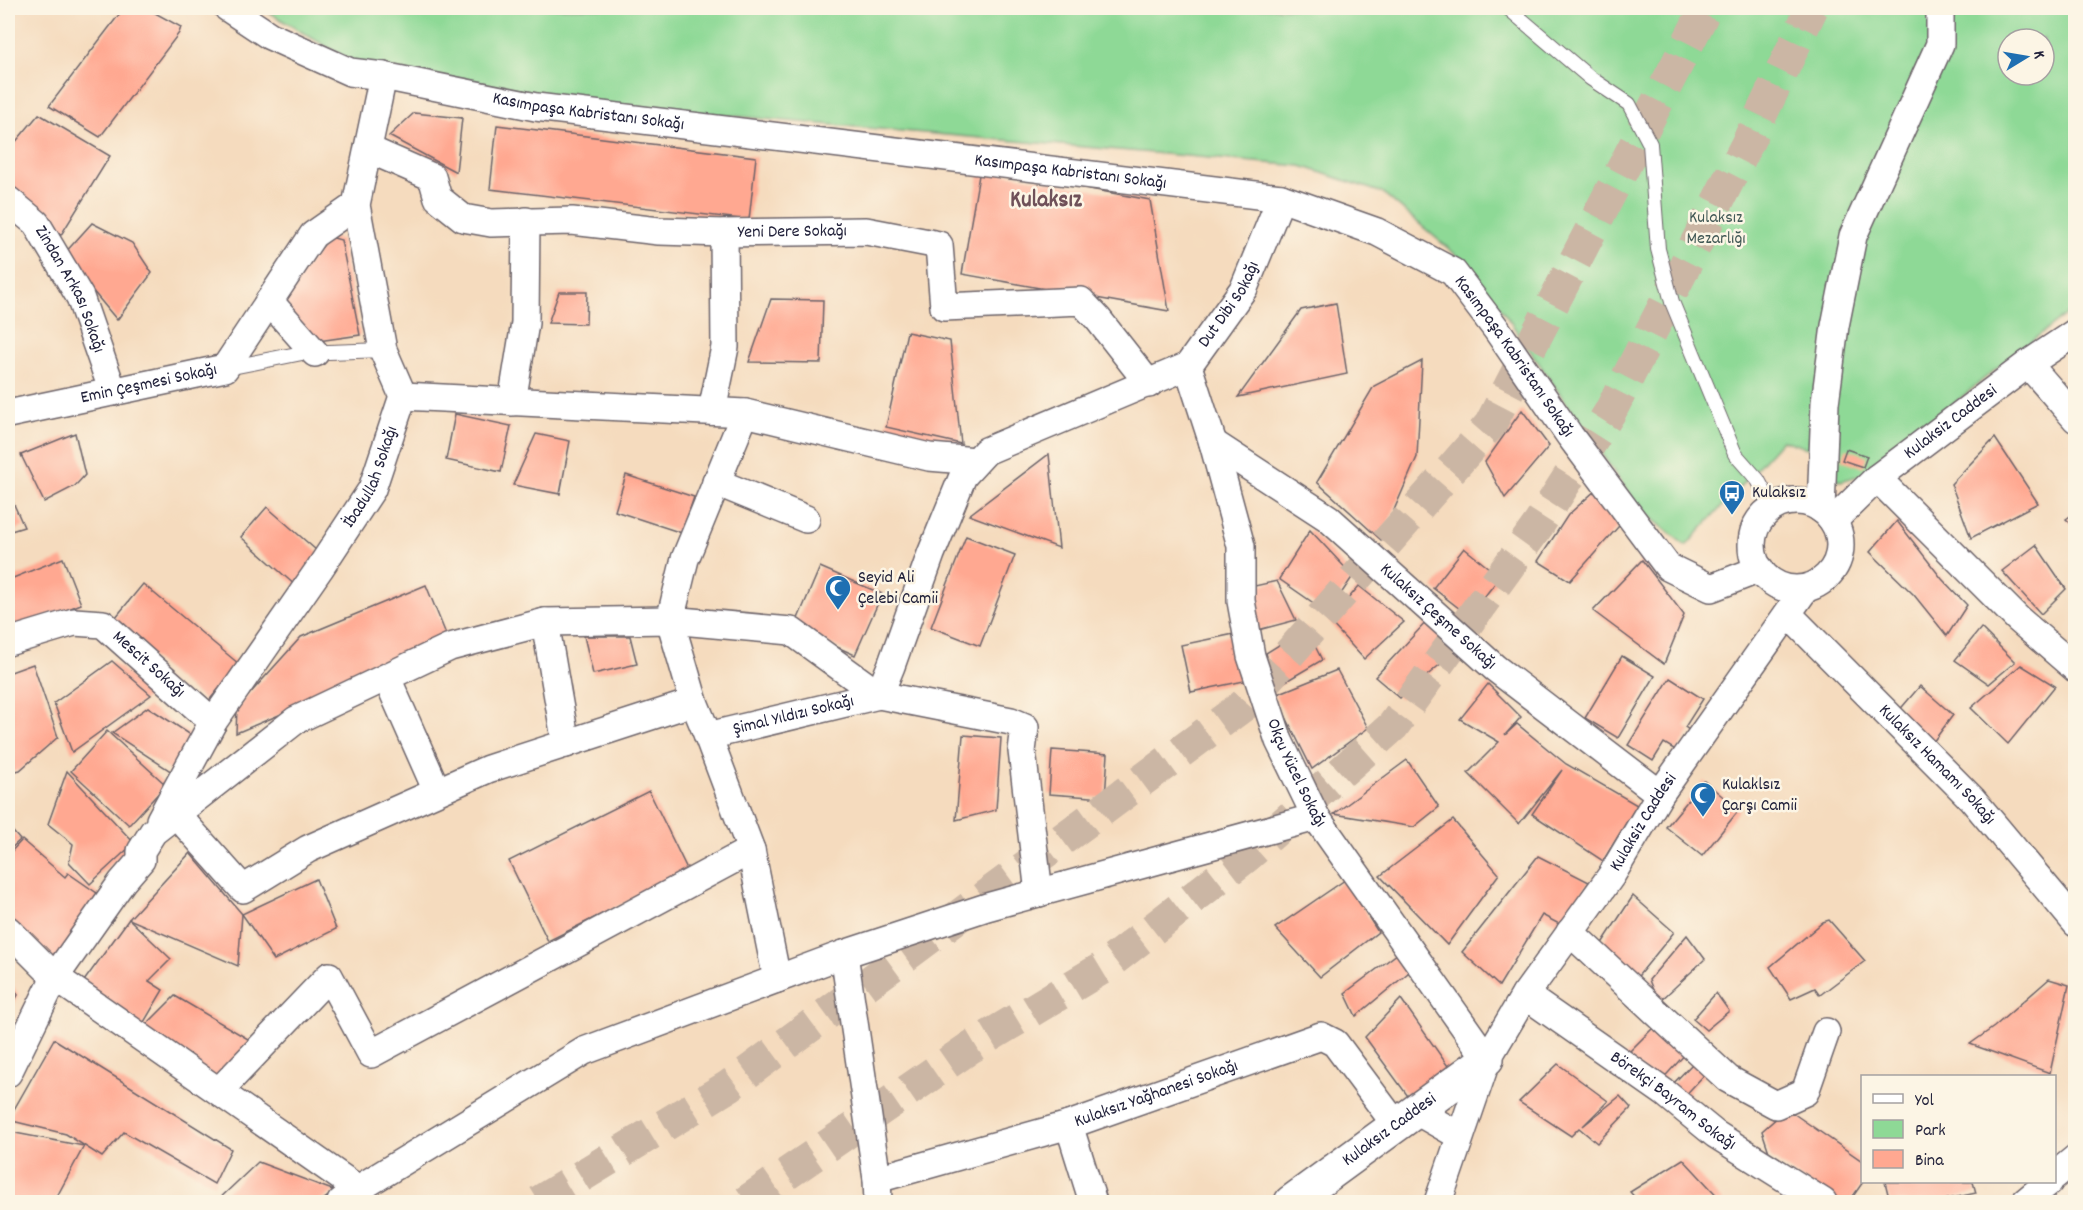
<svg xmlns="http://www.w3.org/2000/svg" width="2083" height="1210" font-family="Dekko,sans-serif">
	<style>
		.green { fill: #8ed996; stroke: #587e68; stroke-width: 1.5; fill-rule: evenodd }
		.building { fill: #ffa891 }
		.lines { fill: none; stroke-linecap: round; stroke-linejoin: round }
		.primary-tunnel { stroke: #cbb6a4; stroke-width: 33; stroke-dasharray: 33 16; stroke-linecap: butt }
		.lane-casing { stroke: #6c6369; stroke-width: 16 }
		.street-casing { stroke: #6c6369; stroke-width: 30 }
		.secondary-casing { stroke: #6c6369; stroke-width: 36 }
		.lane { stroke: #fff; stroke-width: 14 }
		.street { stroke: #fff; stroke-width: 27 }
		.secondary { stroke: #fff; stroke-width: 33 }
		.labels { text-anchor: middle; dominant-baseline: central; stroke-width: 5; stroke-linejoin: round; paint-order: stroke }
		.street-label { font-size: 18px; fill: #22223b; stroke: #fcf5e5 }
		.park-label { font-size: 18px; fill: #425956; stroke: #fcf5e5 }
		.poi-label { font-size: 18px; fill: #22223b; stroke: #fcf5e5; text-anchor: start }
		.district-label { font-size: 24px; font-weight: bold; fill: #6f5159; stroke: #fcf5e5 }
	</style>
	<rect width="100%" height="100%" fill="#fcf5e5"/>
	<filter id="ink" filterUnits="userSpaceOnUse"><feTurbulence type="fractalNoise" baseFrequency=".0167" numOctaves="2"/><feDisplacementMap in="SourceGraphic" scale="12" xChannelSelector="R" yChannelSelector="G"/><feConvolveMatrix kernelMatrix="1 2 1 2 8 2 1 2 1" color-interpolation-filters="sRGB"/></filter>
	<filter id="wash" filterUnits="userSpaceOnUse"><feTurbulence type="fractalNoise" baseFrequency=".008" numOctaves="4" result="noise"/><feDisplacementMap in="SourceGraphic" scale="24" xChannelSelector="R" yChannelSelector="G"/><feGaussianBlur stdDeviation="1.35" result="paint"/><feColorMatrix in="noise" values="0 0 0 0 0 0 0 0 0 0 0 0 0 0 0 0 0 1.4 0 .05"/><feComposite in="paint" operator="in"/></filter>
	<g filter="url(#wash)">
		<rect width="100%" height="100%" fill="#f5dbbe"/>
		<path class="green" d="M 261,8 L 2075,8 L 2075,308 L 2008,359 L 1871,472 L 1841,481 L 1827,475 L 1808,448 L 1782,440 L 1686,546 L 1639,508 L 1502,310 L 1462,260 L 1383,193 L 1301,166 L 538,99 L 356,64 ZM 2008,39 L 2044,39 L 2044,75 L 2008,75 Z"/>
		<g id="blocks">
			<g class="building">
				<path d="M 124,8 L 146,8 L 181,27 L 179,33 L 100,137 L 49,106 Z"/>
				<path d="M 414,113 L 462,118 L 456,172 L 389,136 Z"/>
				<path d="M 39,114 L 110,156 L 61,235 L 8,197 L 8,151 Z"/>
				<path d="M 497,125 L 756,157 L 749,220 L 490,189 Z"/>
				<path d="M 980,169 L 1150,200 L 1169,311 L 962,274 Z"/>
				<path d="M 92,223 L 132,243 L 152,273 L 117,320 L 63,255 Z"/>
				<path d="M 330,237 L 341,240 L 360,335 L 311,342 L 278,303 Z"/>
				<path d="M 559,292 L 587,292 L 586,324 L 548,323 Z"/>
				<path d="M 771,299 L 823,300 L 821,363 L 749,362 Z"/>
				<path d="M 1336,303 L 1347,374 L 1238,397 L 1301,310 Z"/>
				<path d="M 907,332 L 950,341 L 961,444 L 886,427 Z"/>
				<path d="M 1422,361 L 1417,457 L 1381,540 L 1317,482 L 1374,386 Z"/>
				<path d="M 1522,410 L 1549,446 L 1505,498 L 1485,462 Z"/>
				<path d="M 455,414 L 511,426 L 501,472 L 446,460 Z"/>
				<path d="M 75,433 L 85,475 L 75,486 L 44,502 L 21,455 Z"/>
				<path d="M 536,434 L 570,441 L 560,494 L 513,485 Z"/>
				<path d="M 1995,438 L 2038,503 L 1971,538 L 1951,484 Z"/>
				<path d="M 1846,449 L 1867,456 L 1863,467 L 1842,460 Z"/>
				<path d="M 1049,454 L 1059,548 L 969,515 Z"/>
				<path d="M 626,475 L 694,497 L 682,533 L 615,511 Z"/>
				<path d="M 1596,490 L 1619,526 L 1570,581 L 1538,561 L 1568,515 Z"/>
				<path d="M 8,491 L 24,527 L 8,532 Z"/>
				<path d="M 267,507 L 324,557 L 297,587 L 241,537 Z"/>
				<path d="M 2076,512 L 2076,528 L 2066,519 Z"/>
				<path d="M 1897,521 L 1942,579 L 1967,605 L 1947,636 L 1914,595 L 1870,552 Z"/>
				<path d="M 1310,530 L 1353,576 L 1328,613 L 1279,579 Z"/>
				<path d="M 966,536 L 1015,555 L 980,646 L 931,627 Z"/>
				<path d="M 2036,545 L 2066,589 L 2041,614 L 2002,571 Z"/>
				<path d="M 1464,548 L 1500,577 L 1469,616 L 1433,588 Z"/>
				<path d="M 63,558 L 81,604 L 8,633 L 8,580 Z"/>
				<path d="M 1642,560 L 1684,615 L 1664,664 L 1593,611 Z"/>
				<path d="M 820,567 L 882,594 L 855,655 L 794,628 Z"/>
				<path d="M 1277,581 L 1296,620 L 1258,630 L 1250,587 Z"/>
				<path d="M 143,584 L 239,664 L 207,703 L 111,623 Z"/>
				<path d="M 426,585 L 450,644 L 236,733 L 237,708 L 301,637 Z"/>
				<path d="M 1359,586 L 1404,622 L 1364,659 L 1329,621 Z"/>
				<path d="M 1427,621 L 1455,652 L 1400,698 L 1375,677 Z"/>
				<path d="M 1306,628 L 1322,660 L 1276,687 L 1266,653 Z"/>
				<path d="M 1981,628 L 2015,662 L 1989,684 L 1955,660 Z"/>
				<path d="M 1239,633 L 1249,680 L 1191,692 L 1181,645 Z"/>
				<path d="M 584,636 L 630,636 L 637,664 L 593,674 Z"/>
				<path d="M 1622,656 L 1655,676 L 1618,738 L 1585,718 Z"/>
				<path d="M 112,661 L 151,695 L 72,752 L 54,703 Z"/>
				<path d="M 33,664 L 58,737 L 20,770 L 8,773 L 8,673 Z"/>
				<path d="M 2021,665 L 2055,686 L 2008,744 L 1971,708 Z"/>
				<path d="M 1337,670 L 1368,728 L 1312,769 L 1275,695 Z"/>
				<path d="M 1670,678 L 1703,699 L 1685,727 L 1690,731 L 1677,751 L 1664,743 L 1653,761 L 1628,745 Z"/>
				<path d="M 1488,684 L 1521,717 L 1505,735 L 1517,724 L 1566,764 L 1637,805 L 1603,861 L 1532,814 L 1562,770 L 1519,824 L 1468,773 L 1499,742 L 1460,719 Z"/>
				<path d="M 1920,686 L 1953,715 L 1930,746 L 1897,713 Z"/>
				<path d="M 148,707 L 194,737 L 172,772 L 112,733 Z"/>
				<path d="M 107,731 L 166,785 L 129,825 L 71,771 Z"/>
				<path d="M 963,735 L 1001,738 L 996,810 L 956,820 Z"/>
				<path d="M 1052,750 L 1108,754 L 1105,798 L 1049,794 Z"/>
				<path d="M 1407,760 L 1439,807 L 1414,827 L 1334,814 Z"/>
				<path d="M 67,771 L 134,843 L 90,884 L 69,862 L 73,844 L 48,824 Z"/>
				<path d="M 1704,781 L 1739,810 L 1702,856 L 1666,827 Z"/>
				<path d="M 649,791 L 688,871 L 548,941 L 509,861 Z"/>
				<path d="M 1453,820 L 1499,874 L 1447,945 L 1380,876 Z"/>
				<path d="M 8,826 L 20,840 L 8,851 Z"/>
				<path d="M 22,840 L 65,877 L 68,873 L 104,898 L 58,963 L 8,919 L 8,855 Z"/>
				<path d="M 190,853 L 242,914 L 238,966 L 129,919 Z"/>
				<path d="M 1538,856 L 1589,882 L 1561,925 L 1542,915 L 1499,986 L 1462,952 Z"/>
				<path d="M 316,879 L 336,929 L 274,960 L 242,914 Z"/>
				<path d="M 1345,880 L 1378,932 L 1320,977 L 1275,928 Z"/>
				<path d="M 1633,896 L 1674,932 L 1630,986 L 1599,948 Z"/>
				<path d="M 129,919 L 171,959 L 149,981 L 163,990 L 137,1034 L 76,992 Z"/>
				<path d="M 1829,920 L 1865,961 L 1820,995 L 1815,988 L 1791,999 L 1770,967 L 1823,922 Z"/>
				<path d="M 1687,935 L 1705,959 L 1658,1003 L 1649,980 Z"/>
				<path d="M 1397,954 L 1414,968 L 1356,1016 L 1345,993 Z"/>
				<path d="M 8,977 L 18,995 L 8,1012 Z"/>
				<path d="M 2049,979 L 2069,985 L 2050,1073 L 1970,1044 L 1994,1027 Z"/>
				<path d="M 1716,993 L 1729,1011 L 1706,1030 L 1693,1019 Z"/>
				<path d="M 175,996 L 253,1042 L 211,1086 L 137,1034 Z"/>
				<path d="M 1401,999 L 1450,1069 L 1410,1099 L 1365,1037 Z"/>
				<path d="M 1654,1027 L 1689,1050 L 1659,1083 L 1625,1056 Z"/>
				<path d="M 54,1039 L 231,1149 L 214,1184 L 124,1132 L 102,1157 L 66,1134 L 8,1120 Z"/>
				<path d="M 1694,1062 L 1706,1073 L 1679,1102 L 1671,1086 Z"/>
				<path d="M 1558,1064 L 1608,1101 L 1583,1126 L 1620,1096 L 1631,1108 L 1597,1143 L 1579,1128 L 1571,1136 L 1519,1102 Z"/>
				<path d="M 1787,1109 L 1862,1161 L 1863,1182 L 1849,1202 L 1836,1202 L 1771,1158 L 1762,1131 Z"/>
				<path d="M 10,1132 L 84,1146 L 54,1202 L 8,1202 L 8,1138 Z"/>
				<path d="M 1683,1159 L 1723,1202 L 1639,1202 L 1630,1192 Z"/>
				<path d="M 258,1162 L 335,1191 L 320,1202 L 216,1202 Z"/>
				<path d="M 1885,1182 L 1973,1182 L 1976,1193 L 1935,1202 L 1890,1202 Z"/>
			</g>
		</g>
	</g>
	<g filter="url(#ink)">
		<use href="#blocks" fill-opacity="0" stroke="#6c6369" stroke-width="1.5"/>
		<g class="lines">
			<g class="primary-tunnel">
				<path d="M 539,1202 L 729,1086 L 1244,705 L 1490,425 L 1706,8"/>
				<path d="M 746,1202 L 971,1047 L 1104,967 L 1247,856 L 1393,726 L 1539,524 L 1610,412 L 1747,144 L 1812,8"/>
			</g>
			<g class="lane-casing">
				<g id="lane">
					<path d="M 1508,8 L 1590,78 L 1629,104 L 1650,144 L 1658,249 L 1672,302 L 1735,454 L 1758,480 L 1773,508"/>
					<path d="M 227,368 L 302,353 L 383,350"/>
				</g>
			</g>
			<g class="street-casing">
				<g id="street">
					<path id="s1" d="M 228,8 L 270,36 L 350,72 L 383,76 L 536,107 L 1281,198 L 1377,232 L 1453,272 L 1497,330 L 1570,436 L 1668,567 L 1711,588 L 1760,569"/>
					<path id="s2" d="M 368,149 L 432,177 L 438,198 L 463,218 L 491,223 L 572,221 L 659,231 L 724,233 L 866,231 L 939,245 L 944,307 L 1081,301 L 1098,319 L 1149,384"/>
					<path id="s3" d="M 8,200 L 36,223 L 80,297 L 113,392"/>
					<path d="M 269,301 L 315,353"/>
					<path d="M 2028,364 L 2076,419"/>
					<path id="s4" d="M 1188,366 L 1213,443 L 1241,546 L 1241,601 L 1251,656 L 1279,741 L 1316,817 L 1487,1059"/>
					<path d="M 403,396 L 745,413 L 929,457 L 976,461"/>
					<path d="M 512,402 L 525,323 L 526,221"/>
					<path d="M 712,411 L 725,347 L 724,233"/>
					<path d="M 745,413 L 685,559 L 670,620 L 694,702 L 708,736 L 751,850 L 777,979"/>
					<path id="s5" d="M 8,414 L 225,368 L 313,235 L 356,205"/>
					<path id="s6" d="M 1213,443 L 1328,518 L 1495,668 L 1660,794"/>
					<path d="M 1877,478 L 2018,619 L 2076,669"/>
					<path d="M 716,482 L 806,519"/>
					<circle cx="1796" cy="545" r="44"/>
					<path d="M 1821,509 L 1825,403 L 1835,326 L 1853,236 L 1940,44 L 1940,8"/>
					<path id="s7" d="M 1833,521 L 1877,478 L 2028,364 L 2076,332"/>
					<path id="s8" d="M 1788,614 L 1972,799 L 2076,923"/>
					<path d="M 545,622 L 566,744"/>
					<path id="s9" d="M 8,642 L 74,622 L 103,624 L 213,722"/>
					<path d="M 387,678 L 437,791"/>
					<path id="s10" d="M 879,695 L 891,666 L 931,554 L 963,476 L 986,451 L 1188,366 L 1244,288 L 1281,198"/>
					<path id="s11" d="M 708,736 L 879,695"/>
					<path d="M 176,814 L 243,889 L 308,849 L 488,769 L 694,702"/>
					<path id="s12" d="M 160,820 L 213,722 L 320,568 L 372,489 L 403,396 L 383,350 L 356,205 L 383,76"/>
					<path d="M 8,930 L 55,977 L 358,1189 L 364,1202"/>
					<path d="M 1570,932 L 1728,1079 L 1776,1105 L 1805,1092 L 1826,1032"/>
					<path d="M 844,954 L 877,1179 L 878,1202"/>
					<path id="s13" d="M 1525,995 L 1665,1093 L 1715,1134 L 1823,1202"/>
					<path d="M 8,1073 L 55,977 L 122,882 L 141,860 L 141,851 L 153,832 L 296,720 L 450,647 L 545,622 L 670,620 L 791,631 L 879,695 L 1011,721 L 1025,727 L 1022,751 L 1039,893"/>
					<path d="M 219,1091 L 329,976 L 371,1054 L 751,850"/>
					<path d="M 1416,1111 L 1460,1136"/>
					<path d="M 1069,1125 L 1093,1202"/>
					<path d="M 2054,1176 L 2076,1158"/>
					<path id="s14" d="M 877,1179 L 1069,1125 L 1321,1036 L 1335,1043 L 1396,1125"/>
					<path d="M 341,1202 L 358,1189 L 584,1051 L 844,954 L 987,907 L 1316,817"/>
					<path id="s15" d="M 1438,1202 L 1487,1059 L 1525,995 L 1611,876 L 1660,794 L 1805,589"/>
					<path d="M 2025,1202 L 2049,1182"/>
				</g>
			</g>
			<g class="secondary-casing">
				<g id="secondary">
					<path id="s16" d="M 1291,1202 L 1487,1059"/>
				</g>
			</g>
			<use href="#lane" class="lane"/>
			<use href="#street" class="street"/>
			<use href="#secondary" class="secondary"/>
		</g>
	</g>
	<defs>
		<g id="bus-pin" transform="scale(1.35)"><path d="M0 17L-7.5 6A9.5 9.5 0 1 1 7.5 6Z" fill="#1f6fb2" stroke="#fcf5e5"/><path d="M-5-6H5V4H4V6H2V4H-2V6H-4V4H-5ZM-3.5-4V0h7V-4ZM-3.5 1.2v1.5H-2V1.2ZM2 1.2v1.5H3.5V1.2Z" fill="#fff"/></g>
		<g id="mosque-pin" transform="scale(1.35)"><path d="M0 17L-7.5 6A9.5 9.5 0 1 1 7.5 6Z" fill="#1f6fb2" stroke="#fcf5e5"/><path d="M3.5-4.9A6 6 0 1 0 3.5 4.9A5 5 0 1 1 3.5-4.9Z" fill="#fff"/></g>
	</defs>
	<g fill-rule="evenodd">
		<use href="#bus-pin" x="1732" y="493"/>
		<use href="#mosque-pin" x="838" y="588"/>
		<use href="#mosque-pin" x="1703" y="795"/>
	</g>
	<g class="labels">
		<g class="street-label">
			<text stroke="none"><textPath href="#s1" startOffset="380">Kasımpaşa Kabristanı Sokağı</textPath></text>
			<text stroke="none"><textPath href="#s1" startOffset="866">Kasımpaşa Kabristanı Sokağı</textPath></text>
			<text stroke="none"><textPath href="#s2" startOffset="454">Yeni Dere Sokağı</textPath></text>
			<text stroke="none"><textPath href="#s3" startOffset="111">Zindan Arkası Sokağı</textPath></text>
			<text stroke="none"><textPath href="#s10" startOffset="562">Dut Dibi Sokağı</textPath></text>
			<text stroke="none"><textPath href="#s1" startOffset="1370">Kasımpaşa Kabristanı Sokağı</textPath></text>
			<text stroke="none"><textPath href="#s5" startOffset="144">Emin Çeşmesi Sokağı</textPath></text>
			<text stroke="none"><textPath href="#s7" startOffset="154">Kulaksiz Caddesi</textPath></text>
			<text stroke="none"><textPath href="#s12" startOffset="404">İbadullah Sokağı</textPath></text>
			<text stroke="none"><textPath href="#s6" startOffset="285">Kulaksız Çeşme Sokağı</textPath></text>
			<text stroke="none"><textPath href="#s9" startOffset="159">Mescit Sokağı</textPath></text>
			<text stroke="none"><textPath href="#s11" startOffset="88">Şimal Yıldızı Sokağı</textPath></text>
			<text stroke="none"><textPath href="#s8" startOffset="212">Kulaksız Hamamı Sokağı</textPath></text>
			<text stroke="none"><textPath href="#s4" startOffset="424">Okçu Yücel Sokağı</textPath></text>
			<text stroke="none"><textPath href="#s15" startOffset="435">Kulaksiz Caddesi</textPath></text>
			<text stroke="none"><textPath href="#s14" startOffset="292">Kulaksız Yağhanesi Sokağı</textPath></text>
			<text stroke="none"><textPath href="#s13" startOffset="182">Börekçi Bayram Sokağı</textPath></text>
			<text stroke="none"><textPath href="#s16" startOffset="122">Kulaksız Caddesi</textPath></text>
		</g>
		<g class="park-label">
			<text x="1716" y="218">Kulaksız<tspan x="1716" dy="21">Mezarlığı</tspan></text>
		</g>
		<g class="poi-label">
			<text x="1752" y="493">Kulaksız</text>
			<text x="858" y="578">Seyid Ali<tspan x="858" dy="21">Çelebi Camii</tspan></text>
			<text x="1722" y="785">Kulaklsız<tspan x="1722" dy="21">Çarşı Camii</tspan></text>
		</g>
		<g class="district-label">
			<text x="1046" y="201">Kulaksız</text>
		</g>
	</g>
	<rect width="2083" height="1210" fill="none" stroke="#fcf5e5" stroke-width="30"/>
	<rect x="1861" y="1075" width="195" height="108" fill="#fcf5e5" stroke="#a5a1a1" stroke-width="1.5"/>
	<rect x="1873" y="1094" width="30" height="9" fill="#ffffff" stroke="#a5a1a1" stroke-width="1.5"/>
	<text x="1915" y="1105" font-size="18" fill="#22223b">Yol</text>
	<rect x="1873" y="1120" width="30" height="18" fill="#8ed996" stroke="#a5a1a1" stroke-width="1.5"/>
	<text x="1915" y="1135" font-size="18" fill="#22223b">Park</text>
	<rect x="1873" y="1150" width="30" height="18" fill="#ffa891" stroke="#a5a1a1" stroke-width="1.5"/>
	<text x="1915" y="1165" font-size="18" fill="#22223b">Bina</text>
	<g transform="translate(2026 57) rotate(79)"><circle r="28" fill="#fcf5e5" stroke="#a5a1a1" stroke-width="1.5"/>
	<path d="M0-4.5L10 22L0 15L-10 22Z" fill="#1f6fb2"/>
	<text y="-9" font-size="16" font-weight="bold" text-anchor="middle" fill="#22223b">K</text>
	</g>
</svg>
